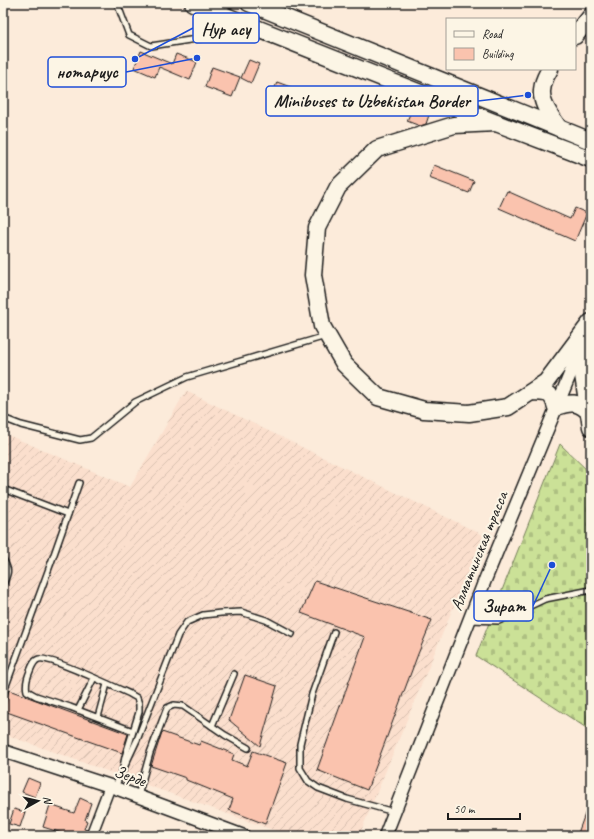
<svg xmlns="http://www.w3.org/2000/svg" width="594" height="839" font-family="Caveat,sans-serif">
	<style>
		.industrial { fill: url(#industrial-furrows) }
		.cemetery { fill: url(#cemetery-stones); stroke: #747e5a }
		.building { fill: #fac3ae; stroke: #1c1c1c }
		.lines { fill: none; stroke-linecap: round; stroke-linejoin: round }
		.service-casing { stroke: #1c1c1c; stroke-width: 8 }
		.minor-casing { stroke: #1c1c1c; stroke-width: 13 }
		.tertiary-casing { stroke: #1c1c1c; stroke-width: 15 }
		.trunk-casing { stroke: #1c1c1c; stroke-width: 19 }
		.service { stroke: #fcf5e5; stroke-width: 5 }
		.minor { stroke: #fcf5e5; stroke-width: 10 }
		.tertiary { stroke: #fcf5e5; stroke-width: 12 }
		.trunk { stroke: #fcf5e5; stroke-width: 16 }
		.labels { text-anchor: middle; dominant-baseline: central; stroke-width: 4; stroke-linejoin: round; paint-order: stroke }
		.street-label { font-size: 17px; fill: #1c1c1c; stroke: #fcf5e5 }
		.leader { fill: none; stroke: #1d4ed8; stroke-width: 1.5 }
		.callout-dot { fill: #1d4ed8; stroke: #fcf5e5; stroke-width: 1.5 }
		.callout { fill: #fcf5e5; stroke: #1d4ed8; stroke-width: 1.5 }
		.callout-label { font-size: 18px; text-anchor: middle; font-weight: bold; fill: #1c1c1c }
	</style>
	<defs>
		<pattern id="industrial-furrows" width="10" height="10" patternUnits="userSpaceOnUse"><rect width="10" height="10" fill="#fbdfcd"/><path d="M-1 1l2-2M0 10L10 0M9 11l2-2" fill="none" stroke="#d7bfaf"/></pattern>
		<pattern id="cemetery-stones" width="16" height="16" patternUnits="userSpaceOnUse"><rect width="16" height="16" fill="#cbe197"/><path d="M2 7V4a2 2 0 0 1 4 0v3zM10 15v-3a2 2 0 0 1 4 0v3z" fill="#aec082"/></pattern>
	</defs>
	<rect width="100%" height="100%" fill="#fcebda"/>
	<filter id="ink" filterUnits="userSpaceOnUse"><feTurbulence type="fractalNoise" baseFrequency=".025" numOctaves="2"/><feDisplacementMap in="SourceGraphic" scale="8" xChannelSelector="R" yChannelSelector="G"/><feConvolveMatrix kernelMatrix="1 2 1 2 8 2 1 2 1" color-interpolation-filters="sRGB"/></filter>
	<g filter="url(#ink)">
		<path class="industrial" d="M 186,391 L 483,535 L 359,836 L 290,836 L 3,734 L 3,433 L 130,487 Z"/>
		<path class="cemetery" d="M 560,444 L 591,474 L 591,731 L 476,656 Z"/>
		<g class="building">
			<path d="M 141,51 L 172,64 L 176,54 L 197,62 L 190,80 L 159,67 L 155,77 L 134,68 Z"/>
			<path d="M 249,60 L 259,64 L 251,83 L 241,78 Z"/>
			<path d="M 212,67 L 240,77 L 232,97 L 205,87 Z"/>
			<path d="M 277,82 L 304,92 L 296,110 L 271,99 Z"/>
			<path d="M 412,109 L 429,115 L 426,124 L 420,126 L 407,121 Z"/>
			<path d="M 434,165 L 474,181 L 469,193 L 429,178 Z"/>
			<path d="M 507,191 L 570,219 L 575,208 L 587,213 L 575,241 L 499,208 Z"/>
			<path d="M 315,581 L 432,620 L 418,654 L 367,790 L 317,770 L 365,637 L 301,613 Z"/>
			<path d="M 245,675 L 277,686 L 260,746 L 229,720 Z"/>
			<path d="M 9,690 L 128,734 L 122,753 L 4,711 Z"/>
			<path d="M 162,732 L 199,745 L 201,741 L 234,754 L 232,760 L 247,766 L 253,751 L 287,763 L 265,824 L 229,810 L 233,799 L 186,780 L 186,778 L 151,766 Z"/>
			<path d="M 28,778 L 40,783 L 35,797 L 22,792 Z"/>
			<path d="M 80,798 L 91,803 L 85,820 L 87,821 L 84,829 L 87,830 L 85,836 L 64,836 L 65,834 L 43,827 L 50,805 L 74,813 Z"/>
			<path d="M 590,800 L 591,800 L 591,836 L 577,836 Z"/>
			<path d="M 14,809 L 25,812 L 20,827 L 9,824 Z"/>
		</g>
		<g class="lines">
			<g class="service-casing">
				<g id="service">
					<path d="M 117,3 L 129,35 L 151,46 L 248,31"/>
					<path d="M 3,418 L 21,425 L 80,440 L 91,438 L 135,402 L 187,377 L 326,336"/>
					<path d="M 3,489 L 68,514"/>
					<path d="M 3,559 C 10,572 8,572 3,585"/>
					<path d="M 470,620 L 499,621 L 545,599 L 591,590"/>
					<path d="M 334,632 L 312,694 L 300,744 L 300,768 L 308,781 L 318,788 L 347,799 L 394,812"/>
					<path d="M 3,694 L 52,560 L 79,483"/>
					<path d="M 78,710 L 94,678"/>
					<path d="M 98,717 L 107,684"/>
					<path d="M 212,726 L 234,674"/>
					<path d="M 122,772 L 125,757 L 139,712 L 139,704 L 137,698 L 130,694 C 117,688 49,656 39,659 C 34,660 32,666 30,671 C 27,678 25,684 27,691 L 36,696 L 70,707 L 133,731"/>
					<path d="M 115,787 L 137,740 L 178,635 L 187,622 L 203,615 L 221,613 L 241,612 L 266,620 L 292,634"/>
					<path d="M 138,796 L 150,753 L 167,708 L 174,705 L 183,706 L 225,735 L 248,748"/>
				</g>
			</g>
			<g class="minor-casing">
				<path id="minor" d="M 91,836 L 110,786"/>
			</g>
			<g class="tertiary-casing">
				<g id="tertiary">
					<path d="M 3,751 L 110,786 L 244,836"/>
					<path d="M 385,836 L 485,580 L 585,338"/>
				</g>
			</g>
			<g class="trunk-casing">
				<g id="trunk">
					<path d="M 193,3 L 496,123 L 591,159"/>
					<path d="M 249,3 L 591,141"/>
					<path d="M 575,36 L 591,16"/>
					<path d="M 550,69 C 534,94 544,107 559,128"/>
					<path d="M 496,123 L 454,125 L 377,149 L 338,187 L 317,228 L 313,275 L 322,326 L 344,364 L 378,397 L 424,410 L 469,413 L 508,407 L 546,382 L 591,322"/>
					<path d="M 591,332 L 583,375 L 591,427"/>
					<path d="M 532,392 C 548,393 551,391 556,407 C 570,402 578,401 589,412"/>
				</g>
			</g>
			<use href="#service" class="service"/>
			<use href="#minor" class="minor"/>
			<use href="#tertiary" class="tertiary"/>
			<use href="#trunk" class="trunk"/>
		</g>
	</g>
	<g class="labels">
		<g class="street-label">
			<text transform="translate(479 551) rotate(-68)">Алматинская трасса</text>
			<text transform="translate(130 776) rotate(20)">Зерде</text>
		</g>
	</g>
	<path class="leader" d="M135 59L193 28M197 58L126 72M528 95L478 101M552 565L533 606"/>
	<g class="callout-dot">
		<circle cx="135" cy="59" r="4"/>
		<circle cx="197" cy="58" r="4"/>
		<circle cx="528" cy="95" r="4"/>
		<circle cx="552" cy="565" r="4"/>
	</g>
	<g class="callout">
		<rect x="193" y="13" width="66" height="30" rx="4"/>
		<rect x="48" y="57" width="78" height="30" rx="4"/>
		<rect x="266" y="86" width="212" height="30" rx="4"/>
		<rect x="474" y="591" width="59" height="30" rx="4"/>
	</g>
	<g class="callout-label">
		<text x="226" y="35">Нур асу</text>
		<text x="87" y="78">нотариус</text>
		<text x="372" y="107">Minibuses to Uzbekistan Border</text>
		<text x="504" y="612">Зират</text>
	</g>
	<rect width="594" height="839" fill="none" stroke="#fcf5e5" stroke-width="16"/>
	<rect x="8" y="8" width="578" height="823" fill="none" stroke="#1c1c1c" stroke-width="1.5" filter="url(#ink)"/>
	<rect x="446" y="18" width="130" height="52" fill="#fcf5e5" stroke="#a29e95"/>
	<rect x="454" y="31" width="20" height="6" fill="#fcf5e5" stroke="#a29e95"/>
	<text x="482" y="38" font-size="12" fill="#1c1c1c">Road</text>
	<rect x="454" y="48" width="20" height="12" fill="#fac3ae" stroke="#a29e95"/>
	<text x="482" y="58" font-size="12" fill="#1c1c1c">Building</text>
	<g transform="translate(38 801) rotate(82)" stroke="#fcf5e5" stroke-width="3" paint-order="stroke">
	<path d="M0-3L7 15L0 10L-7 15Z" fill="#1c1c1c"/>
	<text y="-6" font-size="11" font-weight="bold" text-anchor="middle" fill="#1c1c1c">N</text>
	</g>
	<path d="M448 813v6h72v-6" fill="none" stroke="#1c1c1c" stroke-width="2"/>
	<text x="454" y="813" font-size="12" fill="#1c1c1c" stroke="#fcf5e5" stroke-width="3" paint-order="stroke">50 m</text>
</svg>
